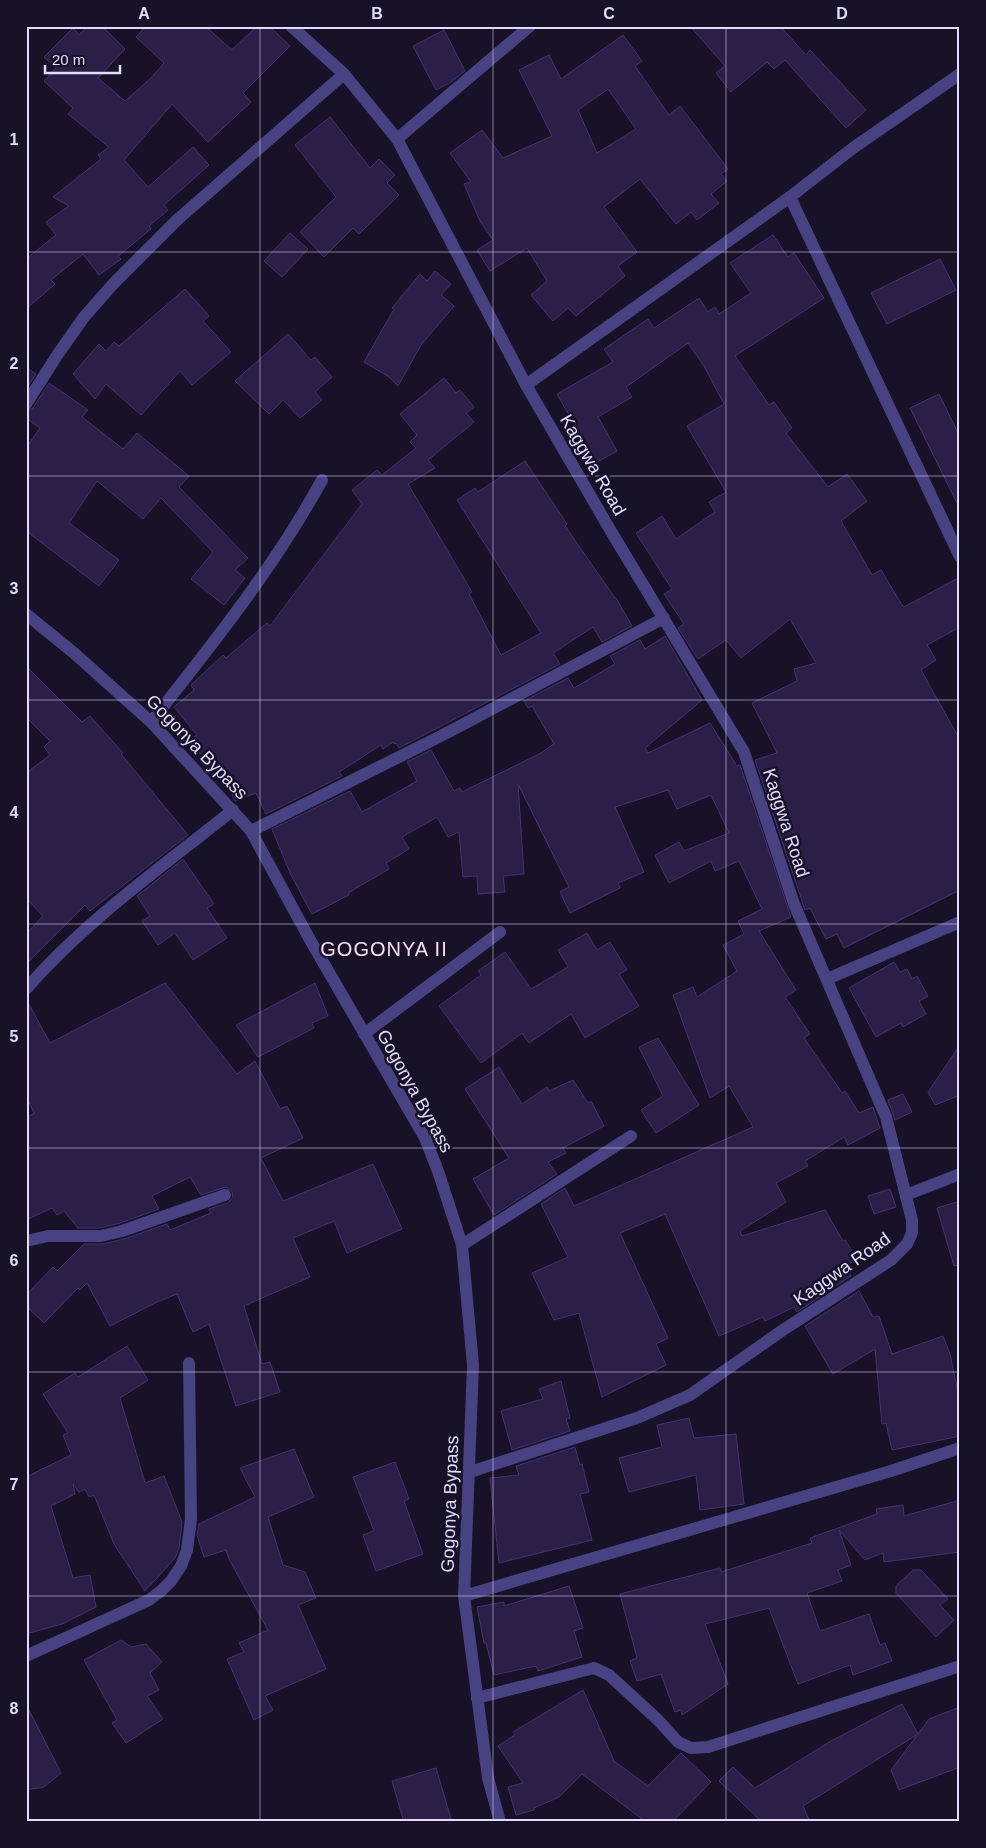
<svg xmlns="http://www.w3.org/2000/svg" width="986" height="1848" font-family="Helvetica,sans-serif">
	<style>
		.building { fill: #2a1f47; stroke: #443371; fill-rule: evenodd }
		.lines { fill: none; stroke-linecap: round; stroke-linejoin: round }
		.minor { stroke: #484182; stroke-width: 12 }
		.grid { fill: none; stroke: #e1dbfc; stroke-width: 1; stroke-opacity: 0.55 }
		.labels { text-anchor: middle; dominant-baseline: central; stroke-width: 5; stroke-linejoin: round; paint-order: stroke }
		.street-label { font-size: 18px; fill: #e1dbfc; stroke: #171227 }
		.quarter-label { font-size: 20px; letter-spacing: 1px; fill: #fcddef; stroke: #171227 }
		.neatline { fill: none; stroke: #e1dbfc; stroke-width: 2 }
		.grid-label { font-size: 16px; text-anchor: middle; font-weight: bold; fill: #e1dbfc }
	</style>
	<rect width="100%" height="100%" fill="#171227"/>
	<g class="building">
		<path d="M 88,26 L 102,26 L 125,49 L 98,78 L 125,101 L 151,78 L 164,63 L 136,37 L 146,26 L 205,26 L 232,50 L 257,26 L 269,26 L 290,46 L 243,93 L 251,102 L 208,142 L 172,104 L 124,160 L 148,187 L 193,147 L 209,165 L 164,205 L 168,210 L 149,226 L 151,229 L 118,256 L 121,259 L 99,275 L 83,254 L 51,280 L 55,284 L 26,309 L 26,259 L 56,235 L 46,222 L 69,206 L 53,197 L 101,159 L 98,155 L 109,147 L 68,114 L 73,108 L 44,81 L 56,68 L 44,57 L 73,28 L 79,35 Z"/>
		<path d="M 690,26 L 780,26 L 806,55 L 810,50 L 866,110 L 846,128 L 785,60 L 774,69 L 767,62 L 731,92 L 716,73 L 725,66 Z"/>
		<path d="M 444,30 L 465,71 L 451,82 L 436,90 L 413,46 Z"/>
		<path d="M 623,35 L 642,61 L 635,66 L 669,115 L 680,106 L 728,169 L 721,174 L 727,181 L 711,194 L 719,203 L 697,220 L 691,212 L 676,224 L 640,179 L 604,207 L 637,252 L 618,266 L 625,276 L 576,316 L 568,308 L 553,321 L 531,295 L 547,281 L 527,248 L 490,271 L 477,250 L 493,240 L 480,221 L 464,184 L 471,182 L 450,153 L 482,130 L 503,158 L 552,136 L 519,70 L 549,55 L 561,79 ZM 608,89 L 636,129 L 597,153 L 578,110 Z"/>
		<path d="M 330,117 L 370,168 L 379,159 L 395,175 L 387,183 L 399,195 L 359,234 L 353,228 L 324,257 L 300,232 L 336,197 L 295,145 Z"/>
		<path d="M 290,233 L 308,249 L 282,277 L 264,261 Z"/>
		<path d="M 773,235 L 788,257 L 794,253 L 824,298 L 735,356 L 769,405 L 774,402 L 792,428 L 786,433 L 828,487 L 847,474 L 867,501 L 841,521 L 872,575 L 881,570 L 902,605 L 904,607 L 960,577 L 960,627 L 927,645 L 936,660 L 921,670 L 960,740 L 960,890 L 844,948 L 837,934 L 826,939 L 810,908 L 805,910 L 755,760 L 777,753 L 752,703 L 797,681 L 794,669 L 816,663 L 790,619 L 741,658 L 726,640 L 698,659 L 678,628 L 684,624 L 664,594 L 672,589 L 636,533 L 662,516 L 676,539 L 715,512 L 709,502 L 726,492 L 687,426 L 724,404 L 704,366 L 688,343 L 626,387 L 632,397 L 598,417 L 617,451 L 592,465 L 575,433 L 578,431 L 557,394 L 613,362 L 604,349 L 648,319 L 654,328 L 699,298 L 708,312 L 715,307 L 719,314 L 751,293 L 730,263 Z"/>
		<path d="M 940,259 L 956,290 L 887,324 L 871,293 Z"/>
		<path d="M 435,271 L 451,284 L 441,295 L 454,306 L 421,345 L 398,386 L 389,377 L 364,362 L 394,309 L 392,308 L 420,274 L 427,281 Z"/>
		<path d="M 185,289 L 209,316 L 203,321 L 231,352 L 192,385 L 180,371 L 141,415 L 106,384 L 95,399 L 73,374 L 99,344 L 106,351 L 114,342 L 119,346 Z"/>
		<path d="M 288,334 L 311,360 L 315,357 L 332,377 L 315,392 L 322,400 L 300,418 L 283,400 L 269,414 L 235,381 Z"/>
		<path d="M 26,367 L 36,374 L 26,389 Z"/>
		<path d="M 444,378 L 456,393 L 460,390 L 474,407 L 466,413 L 474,422 L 428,460 L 435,468 L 408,484 L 472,592 L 469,594 L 501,655 L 541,633 L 457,500 L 475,488 L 478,492 L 525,461 L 567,524 L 565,526 L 615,598 L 616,598 L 632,626 L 602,642 L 593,627 L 553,653 L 560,664 L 399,748 L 396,743 L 394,744 L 393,742 L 383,749 L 381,745 L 339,772 L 342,776 L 266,814 L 256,793 L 235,801 L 220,768 L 213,772 L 190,739 L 197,735 L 174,707 L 194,690 L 191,685 L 223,655 L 226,658 L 267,623 L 270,626 L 362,504 L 352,490 L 377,470 L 382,475 L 416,448 L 410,442 L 417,435 L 400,414 Z"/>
		<path d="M 49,383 L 88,410 L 82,417 L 123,449 L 137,433 L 189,476 L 179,487 L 248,558 L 235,570 L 245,578 L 224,605 L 191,579 L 213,552 L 161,498 L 143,519 L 97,481 L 69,523 L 119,560 L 99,586 L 26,531 L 26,448 L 40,428 L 26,418 L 26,412 L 33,408 Z"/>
		<path d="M 939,394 L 960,437 L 960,509 L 910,408 Z"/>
		<path d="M 665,636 L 702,700 L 645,748 L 648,753 L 710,723 L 737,766 L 740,765 L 791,917 L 759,931 L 796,990 L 785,997 L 810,1034 L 804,1038 L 842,1093 L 845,1091 L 859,1113 L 873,1107 L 880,1128 L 848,1145 L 844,1137 L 805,1161 L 808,1166 L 776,1183 L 786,1202 L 740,1231 L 742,1236 L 825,1210 L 843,1241 L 845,1240 L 857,1259 L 846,1266 L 851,1276 L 797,1312 L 794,1307 L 765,1321 L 763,1317 L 719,1336 L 665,1214 L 620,1233 L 668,1338 L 656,1344 L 666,1365 L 602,1397 L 579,1313 L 554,1320 L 532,1273 L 568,1257 L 541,1204 L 565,1188 L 574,1206 L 753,1127 L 729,1086 L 710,1098 L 673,995 L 693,987 L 697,997 L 737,971 L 723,945 L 744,934 L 738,921 L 762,909 L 739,861 L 715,871 L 711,861 L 669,883 L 655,855 L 679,842 L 684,851 L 729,833 L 711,795 L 677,809 L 668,790 L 615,807 L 644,872 L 618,883 L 620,888 L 570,913 L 560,892 L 569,887 L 518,784 L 524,874 L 503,876 L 505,892 L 478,894 L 477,876 L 463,877 L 459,832 L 448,837 L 437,817 L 402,837 L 409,849 L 386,863 L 389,869 L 348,893 L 349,895 L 312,914 L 291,875 L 272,829 L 350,791 L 362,812 L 417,781 L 407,762 L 431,750 L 454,791 L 460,788 L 462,792 L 541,753 L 554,744 L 532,706 L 528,708 L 524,701 L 568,678 L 574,688 L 615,664 L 610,656 L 640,640 L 645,649 Z"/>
		<path d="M 26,666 L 82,722 L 90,716 L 123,753 L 121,754 L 188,835 L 90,911 L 85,905 L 26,964 L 26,934 L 43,916 L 26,898 L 26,773 L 50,755 L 44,747 L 50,741 L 26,717 Z"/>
		<path d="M 183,859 L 214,904 L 207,908 L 227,938 L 193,960 L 175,933 L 158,945 L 142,921 L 150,916 L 137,896 Z"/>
		<path d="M 587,933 L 597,950 L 610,942 L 627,970 L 619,974 L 639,1006 L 585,1038 L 571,1014 L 529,1043 L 522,1033 L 481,1063 L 439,1006 L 481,975 L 478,971 L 505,952 L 531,989 L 568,967 L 558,950 Z"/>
		<path d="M 894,962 L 900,972 L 907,969 L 912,979 L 917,976 L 928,996 L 919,1001 L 926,1014 L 903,1027 L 901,1023 L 876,1037 L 849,988 Z"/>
		<path d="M 165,983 L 237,1074 L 255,1061 L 280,1109 L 287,1106 L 303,1138 L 261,1158 L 283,1201 L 373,1164 L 402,1229 L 347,1253 L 334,1221 L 293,1238 L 310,1277 L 244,1306 L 262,1364 L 270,1362 L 280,1392 L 236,1406 L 209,1324 L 193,1332 L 177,1294 L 157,1302 L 110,1326 L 87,1283 L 80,1290 L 78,1288 L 44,1323 L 26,1306 L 26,1295 L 53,1267 L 57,1271 L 84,1244 L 103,1244 L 124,1239 L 167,1224 L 170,1230 L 211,1213 L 209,1209 L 228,1203 L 233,1197 L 232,1192 L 226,1187 L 201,1195 L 190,1177 L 152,1196 L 159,1209 L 120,1223 L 100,1228 L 78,1228 L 64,1211 L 57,1215 L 52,1208 L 26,1220 L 26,1118 L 34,1113 L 26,1096 L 26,999 L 50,1043 Z"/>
		<path d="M 315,983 L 328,1016 L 312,1023 L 314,1028 L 258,1057 L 236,1025 Z"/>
		<path d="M 658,1038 L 699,1105 L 656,1133 L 641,1110 L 663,1096 L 639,1047 Z"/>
		<path d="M 960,1045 L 960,1095 L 935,1105 L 928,1092 Z"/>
		<path d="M 499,1067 L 522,1104 L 547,1087 L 549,1091 L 573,1080 L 588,1103 L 591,1101 L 604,1126 L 563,1148 L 566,1153 L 548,1162 L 557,1174 L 494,1215 L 473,1179 L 509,1158 L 465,1089 Z"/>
		<path d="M 903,1094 L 912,1112 L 895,1120 L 888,1100 Z"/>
		<path d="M 890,1189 L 896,1207 L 874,1214 L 868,1196 Z"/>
		<path d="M 960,1201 L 960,1265 L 954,1266 L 937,1208 Z"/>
		<path d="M 859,1291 L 873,1317 L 879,1316 L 892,1354 L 943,1336 L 950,1354 L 957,1388 L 960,1388 L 960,1436 L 892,1450 L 886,1423 L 882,1424 L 875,1349 L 833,1374 L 805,1326 Z"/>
		<path d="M 127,1346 L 148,1380 L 120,1398 L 145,1483 L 164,1476 L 182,1522 L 179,1548 L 175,1558 L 145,1591 L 114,1544 L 94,1495 L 89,1497 L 85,1489 L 79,1492 L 73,1484 L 75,1494 L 51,1506 L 73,1578 L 90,1575 L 96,1607 L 62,1624 L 26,1634 L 26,1477 L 71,1455 L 63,1435 L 68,1433 L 43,1394 L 75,1373 L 78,1377 Z"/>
		<path d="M 561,1381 L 570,1418 L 566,1419 L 570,1431 L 512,1450 L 501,1411 L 543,1399 L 539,1389 Z"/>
		<path d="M 689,1418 L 694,1438 L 736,1434 L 744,1504 L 700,1510 L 696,1475 L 629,1492 L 619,1458 L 662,1447 L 657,1425 Z"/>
		<path d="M 575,1447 L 580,1465 L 582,1464 L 589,1492 L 580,1494 L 592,1540 L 499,1563 L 490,1478 L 519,1475 L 516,1466 Z"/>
		<path d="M 294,1449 L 314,1497 L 268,1517 L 283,1565 L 305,1572 L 316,1598 L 298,1605 L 326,1669 L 265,1696 L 273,1710 L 254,1720 L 227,1659 L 244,1652 L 239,1643 L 268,1630 L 229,1559 L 226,1550 L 204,1557 L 197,1535 L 199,1524 L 255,1497 L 240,1468 Z"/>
		<path d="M 395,1462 L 409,1499 L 404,1501 L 423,1554 L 376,1571 L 363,1535 L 374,1531 L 353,1477 Z"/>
		<path d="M 960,1500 L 960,1552 L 884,1562 L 883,1553 L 865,1560 L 839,1530 L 851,1565 L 838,1570 L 842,1581 L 807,1593 L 820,1631 L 869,1614 L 880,1645 L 885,1643 L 892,1661 L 853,1675 L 850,1665 L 798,1684 L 769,1608 L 705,1624 L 728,1684 L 682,1715 L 681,1710 L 675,1712 L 661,1674 L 637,1681 L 630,1661 L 637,1658 L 620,1594 L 720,1568 L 721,1572 L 812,1543 L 810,1538 L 877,1514 L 876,1509 L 903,1505 L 904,1516 Z"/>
		<path d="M 913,1570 L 921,1570 L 948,1599 L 940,1605 L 954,1620 L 936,1637 L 896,1593 L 896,1586 Z"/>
		<path d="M 569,1586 L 583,1628 L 574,1631 L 582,1657 L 538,1671 L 536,1666 L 494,1675 L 486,1643 L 484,1643 L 477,1607 L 504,1602 L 504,1606 Z"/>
		<path d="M 121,1640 L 131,1647 L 146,1644 L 162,1662 L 150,1673 L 159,1690 L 147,1696 L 163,1719 L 126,1743 L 112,1723 L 117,1720 L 84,1660 Z"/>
		<path d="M 583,1690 L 614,1761 L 648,1786 L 681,1753 L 711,1782 L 672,1822 L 646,1822 L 582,1774 L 559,1797 L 534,1808 L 534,1810 L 516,1815 L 508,1787 L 523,1783 L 498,1746 L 515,1735 L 513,1732 Z"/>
		<path d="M 26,1704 L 61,1773 L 44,1787 L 26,1790 Z"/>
		<path d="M 902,1704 L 918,1734 L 929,1719 L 960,1707 L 960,1767 L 899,1790 L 891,1770 L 918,1734 L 803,1806 L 810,1822 L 762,1822 L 719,1781 L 733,1767 L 755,1788 L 831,1741 Z"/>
		<path d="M 436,1768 L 452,1822 L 404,1822 L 392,1781 Z"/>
	</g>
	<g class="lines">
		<g class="minor">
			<path d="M 291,26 L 344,74 L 397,139 L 526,385 L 612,533 L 744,752 L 794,904 L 886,1117 L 912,1220 L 912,1233 L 907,1244 L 891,1260 L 783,1330 L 690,1395 L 637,1418 L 470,1472"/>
			<path d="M 397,139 L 530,26"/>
			<path d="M 790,197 L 960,557"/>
			<path d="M 526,385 L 790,197 L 853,148 L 960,74"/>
			<path d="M 26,404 L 58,354 L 84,317 L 115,282 L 177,220 L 344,74"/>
			<path d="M 26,614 L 74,653 L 151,722 L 251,831 L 309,938 L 425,1138 L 438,1171 L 462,1245 L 473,1365 L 464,1596 L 488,1778 L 500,1822"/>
			<path d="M 151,722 C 212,645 275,566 322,480"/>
			<path d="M 251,831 L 439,737 L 664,618"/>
			<path d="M 827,979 L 960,922"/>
			<path d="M 26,989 C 86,920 162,867 233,810"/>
			<path d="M 364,1034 L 500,932"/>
			<path d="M 906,1195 L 960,1174"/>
			<path d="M 26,1241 L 48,1236 L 101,1236 L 122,1231 L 225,1195"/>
			<path d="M 462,1245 L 631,1136"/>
			<path d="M 464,1596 L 891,1471 L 960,1448"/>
			<path d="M 26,1656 L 149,1600 L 161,1591 L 171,1581 L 181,1566 L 187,1550 L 191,1519 L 189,1363"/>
			<path d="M 477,1698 L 594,1668 L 609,1675 L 658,1720 L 678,1742 L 691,1748 L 708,1747 L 960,1666"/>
		</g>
	</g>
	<path class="grid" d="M 260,26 L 260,1822M 493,26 L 493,1822M 726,26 L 726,1822M 26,252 L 960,252M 26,476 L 960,476M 26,700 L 960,700M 26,924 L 960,924M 26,1148 L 960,1148M 26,1372 L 960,1372M 26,1596 L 960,1596"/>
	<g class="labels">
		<g class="street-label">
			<text transform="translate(593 465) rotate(60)">Kaggwa Road</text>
			<text transform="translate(197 747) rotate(46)">Gogonya Bypass</text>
			<text transform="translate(786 823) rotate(72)">Kaggwa Road</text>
			<text transform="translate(415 1091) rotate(61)">Gogonya Bypass</text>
			<text transform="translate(842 1269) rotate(-35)">Kaggwa Road</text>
			<text transform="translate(450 1504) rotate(-88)">Gogonya Bypass</text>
		</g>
		<g class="quarter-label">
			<text x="384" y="949">GOGONYA II</text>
		</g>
	</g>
	<rect width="986" height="1848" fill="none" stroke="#171227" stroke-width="55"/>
	<path d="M45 65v8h75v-8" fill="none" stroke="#e1dbfc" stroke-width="2.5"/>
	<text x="52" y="65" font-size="15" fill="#e1dbfc" stroke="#171227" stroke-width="4" paint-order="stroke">20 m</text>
	<rect x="28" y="28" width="930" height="1792" class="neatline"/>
	<g class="grid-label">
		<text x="144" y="19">A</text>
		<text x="377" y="19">B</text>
		<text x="609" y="19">C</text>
		<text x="842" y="19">D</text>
		<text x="14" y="145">1</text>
		<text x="14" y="369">2</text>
		<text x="14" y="594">3</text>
		<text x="14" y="818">4</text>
		<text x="14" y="1042">5</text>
		<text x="14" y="1266">6</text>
		<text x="14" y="1490">7</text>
		<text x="14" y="1714">8</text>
	</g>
</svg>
